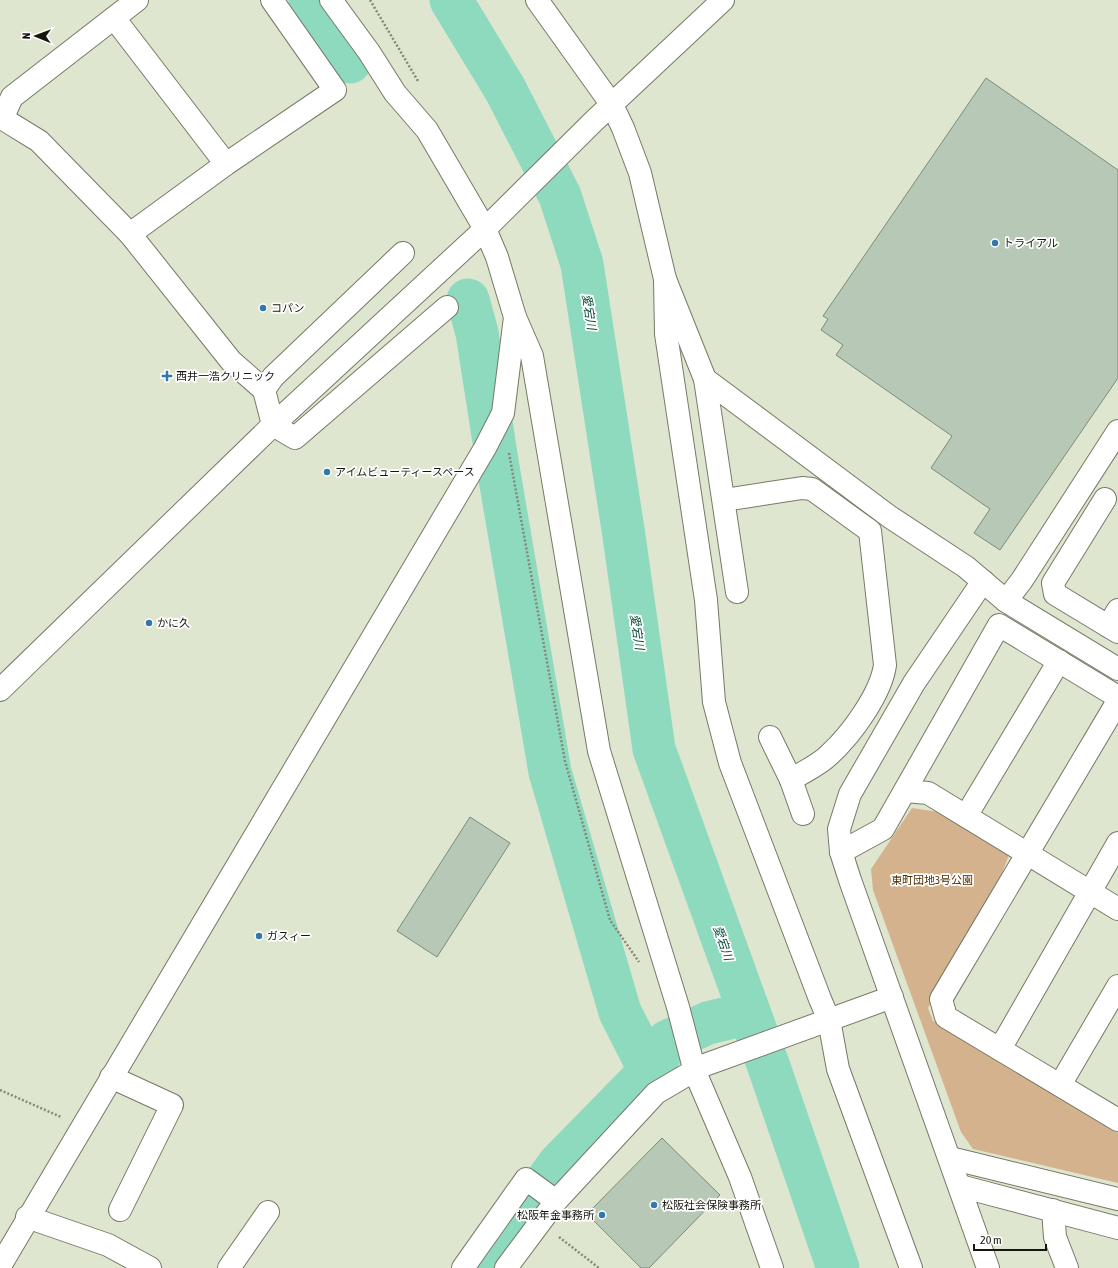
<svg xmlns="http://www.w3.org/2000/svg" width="1118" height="1268" font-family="'Asap Condensed','Noto Sans JP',sans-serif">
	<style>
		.green { fill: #d4b28d }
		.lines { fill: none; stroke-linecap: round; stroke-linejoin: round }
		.river { stroke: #8ddabf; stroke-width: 43 }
		.building { fill: #b7c8b7; stroke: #7b8b7b }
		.minor-casing { stroke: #757a66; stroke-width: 24 }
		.path { stroke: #848878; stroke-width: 2.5; stroke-dasharray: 2 2; stroke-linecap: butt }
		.minor { stroke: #fff; stroke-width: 22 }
		.poi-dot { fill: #3378ad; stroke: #fff; stroke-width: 1.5 }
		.labels { text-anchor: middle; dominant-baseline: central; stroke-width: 3.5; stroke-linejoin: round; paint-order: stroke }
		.poi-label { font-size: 11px; fill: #15170f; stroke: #fff; text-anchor: start }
		.park-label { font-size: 11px; fill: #4d2f04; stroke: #fff }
		.water-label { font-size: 12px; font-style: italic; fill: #074a39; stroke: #fff }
	</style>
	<rect width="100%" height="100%" fill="#dfe6cf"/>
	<path class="green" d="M 912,808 L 939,812 L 1010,853 L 1001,875 L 928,1008 L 933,1021 L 1118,1133 L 1118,1183 L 973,1149 L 961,1132 L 873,890 L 871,869 Z"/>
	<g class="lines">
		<g class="river">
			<path d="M 310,0 L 350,62"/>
			<path d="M 451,0 L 505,89 L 560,196 L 582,264 L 624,536 L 654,749 L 769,1067 L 838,1268"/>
			<path d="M 468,300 L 477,333 L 498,467 L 550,772 L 620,1012 L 650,1071"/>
			<path d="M 483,1268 L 559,1164 L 650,1071 L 668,1041 L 708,1023 L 749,1013"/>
		</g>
	</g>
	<g class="building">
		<path d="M 986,78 L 1118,170 L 1118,378 L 1000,550 L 974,533 L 990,509 L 931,468 L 952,436 L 836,355 L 843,345 L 821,330 L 828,319 L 823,316 Z"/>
		<path d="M 470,817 L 510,843 L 437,957 L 397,931 Z"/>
		<path d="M 662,1138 L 720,1195 L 649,1268 L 641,1268 L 587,1214 Z"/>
	</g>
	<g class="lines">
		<g class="minor-casing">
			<g id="minor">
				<path d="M 537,0 L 612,105 L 623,128 L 640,173 L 665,279 L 705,379 L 890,517 L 966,567 L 1006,601 L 1118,669"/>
				<path d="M 114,18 L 226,164"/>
				<path d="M 0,117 L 39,141 L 130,234 L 231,361 L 264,390 L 273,425 L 295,438 L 447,307"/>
				<path d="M 2,119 L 12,97 L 137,0"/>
				<path d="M 130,234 L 226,164 L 335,90 L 272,0"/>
				<path d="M 665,279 L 666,334 L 706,600 L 714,702 L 730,763 L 820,999 L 829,1020 L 838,1069 L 911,1268"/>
				<path d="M 515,317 L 532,356 L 599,751 L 678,1007 L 695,1072 L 740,1177 L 772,1268"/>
				<path d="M 705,379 L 737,592"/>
				<path d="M 264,390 L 273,377 L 403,253"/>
				<path d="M 1105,499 L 1053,583 L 1055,594 L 1118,632"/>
				<path d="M 724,500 L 802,488 L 812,489 L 870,531 L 885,665 C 881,694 851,735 829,755 C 819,765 803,772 791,780"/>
				<path d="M 983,581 L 914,683 L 850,794 L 839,829 L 841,852 L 850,880 L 988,1268"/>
				<path d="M 1006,601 L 1022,580 L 1118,431"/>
				<path d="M 1108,626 L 1118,610"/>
				<path d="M 0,690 L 273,425 L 485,229 L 595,120 L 723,0"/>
				<path d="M 1118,701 L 941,999 L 946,1017 L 1118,1120"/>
				<path d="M 770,737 L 791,780 L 803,814"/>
				<path d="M 905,791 L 928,793 L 1118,909"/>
				<path d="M 966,816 L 1059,661"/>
				<path d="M 841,852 L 883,829 L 999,625 L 1118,697"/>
				<path d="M 1000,1049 L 1118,843"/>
				<path d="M 111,1077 L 172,1105 L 120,1210"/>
				<path d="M 1060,1085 L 1118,986"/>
				<path d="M 950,1158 L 1118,1199"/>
				<path d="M 960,1186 L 1118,1228"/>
				<path d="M 1053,1210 L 1055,1237 L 1067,1268"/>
				<path d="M 27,1217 L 108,1245 L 150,1268"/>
				<path d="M 0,1266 L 485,448 L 503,413 L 515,317 L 497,257 L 485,229 L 427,130 L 395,93 L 369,52 L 331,0"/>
				<path d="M 229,1268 L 268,1212"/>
				<path d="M 463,1268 L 526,1179 L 556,1201"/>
				<path d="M 506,1268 L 556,1201 L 656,1093 L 702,1066 L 892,997"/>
			</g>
		</g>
		<g class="path">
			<path d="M 370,0 L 418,81"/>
			<path d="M 509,453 L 565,761 L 610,920 L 639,962"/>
			<path d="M 0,1090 L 61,1117"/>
			<path d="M 559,1237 L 599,1268"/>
		</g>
		<use href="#minor" class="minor"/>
	</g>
	<g class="poi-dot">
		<circle cx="995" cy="243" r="4"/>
		<circle cx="263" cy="308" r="4"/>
		<path d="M165 370h4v4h4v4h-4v4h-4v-4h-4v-4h4z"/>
		<circle cx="327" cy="472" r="4"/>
		<circle cx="149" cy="623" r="4"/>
		<circle cx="259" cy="936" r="4"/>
		<circle cx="654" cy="1205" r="4"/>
		<circle cx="602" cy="1215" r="4"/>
	</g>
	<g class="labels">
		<g class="poi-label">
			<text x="1003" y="243">トライアル</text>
			<text x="271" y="308">コパン</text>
			<text x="176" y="376">西井一浩クリニック</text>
			<text x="335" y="472">アイムビューティースペース</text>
			<text x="157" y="623">かに久</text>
			<text x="267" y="936">ガスィー</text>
			<text x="662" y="1205">松阪社会保険事務所</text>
			<text x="594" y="1215" text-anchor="end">松阪年金事務所</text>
		</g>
		<g class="park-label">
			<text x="932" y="880">東町団地3号公園</text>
		</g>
		<g class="water-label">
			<text transform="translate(589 312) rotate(81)">愛宕川</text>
			<text transform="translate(637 632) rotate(81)">愛宕川</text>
			<text transform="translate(723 943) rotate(71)">愛宕川</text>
		</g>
	</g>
	<g transform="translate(36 36) rotate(271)" stroke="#ffffff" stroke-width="3" paint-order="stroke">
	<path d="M0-3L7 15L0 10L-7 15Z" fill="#15170f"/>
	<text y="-6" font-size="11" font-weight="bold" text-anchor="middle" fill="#15170f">N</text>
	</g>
	<path d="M974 1244v6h72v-6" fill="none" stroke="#15170f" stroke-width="2"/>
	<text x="980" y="1244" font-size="12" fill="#15170f" stroke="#ffffff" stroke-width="3" paint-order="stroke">20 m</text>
</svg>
